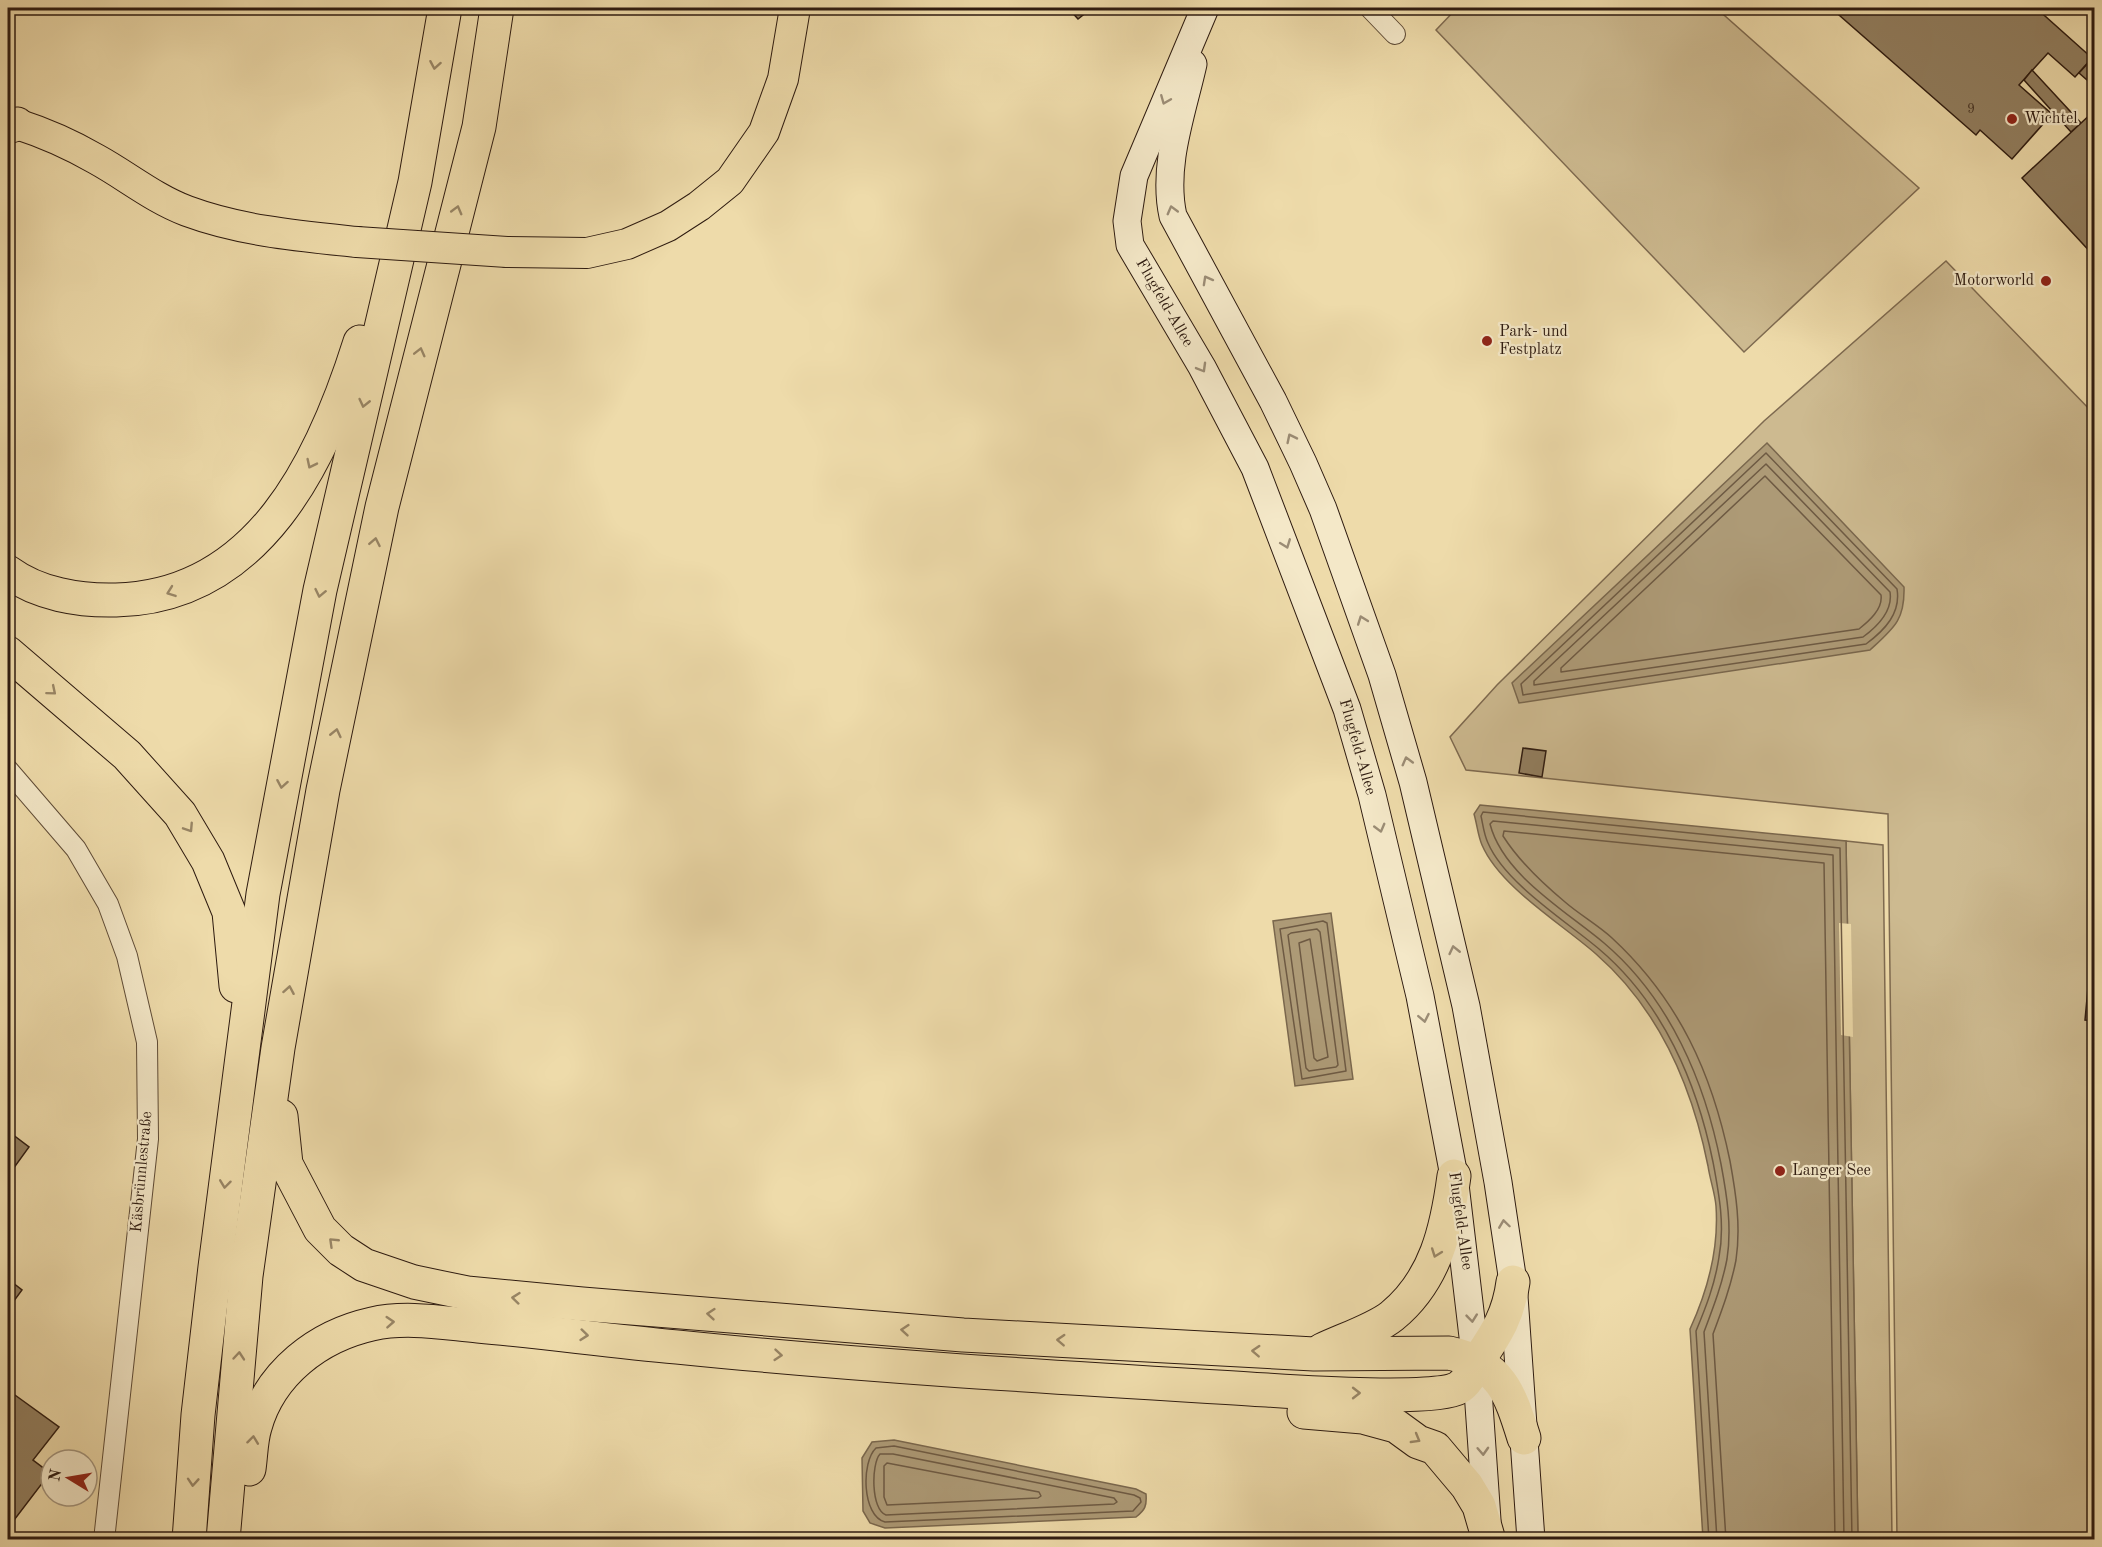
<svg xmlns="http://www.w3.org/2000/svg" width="2102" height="1547" font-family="'Old Standard TT',serif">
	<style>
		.green { fill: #cdba90; stroke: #7e6a50; stroke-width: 1.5 }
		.water { fill: #ad9a76; stroke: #7a674d; stroke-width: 1.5 }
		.pier { fill: #eedbaa }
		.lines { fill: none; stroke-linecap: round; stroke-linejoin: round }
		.shore { stroke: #6e5a43; stroke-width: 1.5 }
		.building { fill: #927f60; stroke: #2e1b10; stroke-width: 1.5 }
		.street-casing { stroke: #5e4b36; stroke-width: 22 }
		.secondary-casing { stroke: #2e1b10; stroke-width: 29 }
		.primary-casing { stroke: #2e1b10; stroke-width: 32 }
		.highway-casing { stroke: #2e1b10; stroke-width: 35 }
		.street { stroke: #f4e8c8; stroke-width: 20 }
		.secondary { stroke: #f4e8c8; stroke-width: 27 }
		.primary { stroke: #eedbaa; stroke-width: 30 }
		.highway { stroke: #eedbaa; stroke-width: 33 }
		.primary-bridge-casing { stroke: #2e1b10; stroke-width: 32; stroke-linecap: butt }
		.primary-bridge { stroke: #eedbaa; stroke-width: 30 }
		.oneway { stroke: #988565 }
		.oneway2 { stroke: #9b8c75 }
		.poi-dot { fill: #8f2418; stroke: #f4e8c8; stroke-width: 2 }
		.labels { text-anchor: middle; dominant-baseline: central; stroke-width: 4.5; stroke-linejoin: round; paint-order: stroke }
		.number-label { font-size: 14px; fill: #473424 }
		.poi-label { font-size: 16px; fill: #2e1b10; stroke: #f4e8c8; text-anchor: start }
		.street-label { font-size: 16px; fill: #2e1b10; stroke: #f4e8c8 }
	</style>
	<rect width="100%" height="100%" fill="#eedbaa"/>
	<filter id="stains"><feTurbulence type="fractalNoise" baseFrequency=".00333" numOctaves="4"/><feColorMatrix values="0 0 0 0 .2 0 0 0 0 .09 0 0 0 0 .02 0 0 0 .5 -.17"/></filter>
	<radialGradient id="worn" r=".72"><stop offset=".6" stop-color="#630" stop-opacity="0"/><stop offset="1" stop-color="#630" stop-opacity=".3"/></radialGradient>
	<g class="green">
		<path d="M 1457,8 L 1716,8 L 1919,188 L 1744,352 L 1436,30 Z"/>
		<path d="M 1946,261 L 2094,414 L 2094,1539 L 1897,1539 L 1888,814 L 1466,770 L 1450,737 L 1497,685 L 1764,421 Z"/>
		<path d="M 1846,841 L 1883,845 L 1892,1539 L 1858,1539 Z"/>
	</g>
	<g class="water">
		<path d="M 1767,443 L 1904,587 C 1905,620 1894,628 1870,650 L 1519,703 L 1512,683 Z"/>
		<path d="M 1480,805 L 1846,841 L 1858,1539 L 1703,1539 L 1690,1329 C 1707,1292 1719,1249 1716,1206 C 1715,1193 1710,1180 1708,1166 C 1692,1086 1659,1009 1596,954 C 1562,924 1500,887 1482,845 C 1478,836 1477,824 1474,814 Z"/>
		<path d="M 1331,913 L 1353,1079 L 1295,1086 L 1273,921 Z"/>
		<path d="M 894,1440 L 1136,1489 L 1146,1494 C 1147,1506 1145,1510 1136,1517 L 885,1528 L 870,1523 L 863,1511 L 862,1458 L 872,1442 Z"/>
	</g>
	<path class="pier" d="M 1839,923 L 1851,924 L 1853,1037 L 1841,1035 Z"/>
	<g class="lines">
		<g class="shore">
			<path d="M 1766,453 L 1897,589 C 1901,613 1885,630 1866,644 L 1523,695 L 1521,684 Z"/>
			<path d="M 1766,464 L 1890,592 C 1893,611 1878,626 1863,637 L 1534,685 L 1534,681 Z"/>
			<path d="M 1765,476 L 1881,595 C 1883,609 1869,621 1859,629 L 1561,672 L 1561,668 Z"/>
			<path d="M 1323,921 L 1327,923 L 1346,1071 L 1302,1079 L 1280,929 Z"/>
			<path d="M 1317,929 L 1320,932 L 1338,1065 L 1336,1067 L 1309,1071 L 1306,1068 L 1288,935 L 1291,933 Z"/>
			<path d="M 1310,939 L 1328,1057 L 1317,1061 L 1314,1058 L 1299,943 Z"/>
			<path d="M 894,1446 L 1134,1495 L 1140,1498 L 1141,1502 L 1133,1511 L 885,1522 C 862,1516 861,1462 876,1448 Z"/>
			<path d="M 880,1454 L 893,1454 L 1114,1498 L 1117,1502 L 1114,1504 L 886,1515 C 871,1510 871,1464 880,1454 Z"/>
			<path d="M 887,1463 L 1039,1492 L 1041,1496 L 1038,1498 L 887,1505 L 884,1497 L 884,1466 Z"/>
			<path d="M 1709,1540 L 1696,1331 C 1706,1307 1715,1284 1719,1257 C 1725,1225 1719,1194 1713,1162 C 1697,1083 1663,1003 1599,949 C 1566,921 1505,883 1488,843 C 1484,835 1483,825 1481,816 L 1483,812 L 1840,848 L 1852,1540"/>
			<path d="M 1717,1540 L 1704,1332 C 1713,1308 1722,1285 1727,1259 C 1732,1227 1727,1196 1721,1164 C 1705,1082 1670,999 1604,943 C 1566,911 1503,875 1490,824 L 1493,821 L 1833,855 L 1844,1540"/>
			<path d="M 1726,1540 L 1713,1334 C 1722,1310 1731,1286 1736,1260 C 1741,1226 1736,1194 1730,1161 C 1712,1073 1679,1000 1612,938 C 1598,925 1580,915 1565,902 C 1542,883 1519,861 1503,836 L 1504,831 L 1824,863 L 1835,1540"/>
		</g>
	</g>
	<g class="building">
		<path d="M 1068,8 L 1092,8 L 1078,19 Z"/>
		<path d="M 1831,8 L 2036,8 L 2092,58 L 2075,77 L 2048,53 L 2019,85 L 2052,114 L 2012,159 L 1980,130 L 1976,135 Z"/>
		<path d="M 2089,62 L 2094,67 L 2094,86 L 2079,73 Z"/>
		<path d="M 2032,70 L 2081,123 L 2071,132 L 2024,80 Z"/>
		<path d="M 2094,111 L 2094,256 L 2022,178 Z"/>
		<path d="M 1523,748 L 1546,751 L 1542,777 L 1519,773 Z"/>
		<path d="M 2089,977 L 2094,977 L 2094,1021 L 2085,1020 Z"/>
		<path d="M 8,1131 L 29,1147 L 8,1176 Z"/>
		<path d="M 8,1279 L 22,1290 L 8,1309 Z"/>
		<path d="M 8,1390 L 59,1427 L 33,1460 L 50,1473 L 8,1528 Z"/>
	</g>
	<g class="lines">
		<g class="street-casing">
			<g id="street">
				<path d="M 1370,8 L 1395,34"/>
				<path d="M 8,770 L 76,849 L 108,904 L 127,956 L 147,1042 L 148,1139 L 104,1540"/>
			</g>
		</g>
		<g class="secondary-casing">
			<g id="secondary">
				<path d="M 1205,8 L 1134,176 L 1127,221 L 1130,245 L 1202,367 L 1255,468 L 1347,709 L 1372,795 L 1420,996 L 1454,1176 L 1476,1362 L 1487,1520"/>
				<path d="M 1193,64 C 1182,113 1162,166 1173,216 L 1273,401 L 1303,463 L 1323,509 L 1382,675 L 1413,782 L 1466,1006 L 1498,1182 L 1513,1282 L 1531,1540"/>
			</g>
		</g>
		<g class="primary-casing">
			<g id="primary">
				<path d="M 17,124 C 45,133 70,144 96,159 C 127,176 153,198 187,211 C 241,231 299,236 357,242"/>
				<path d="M 507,252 L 587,253 L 627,244 L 668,226 L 699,206 L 730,181 L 764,132 L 783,79 L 795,8"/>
			</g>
		</g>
		<g class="highway-casing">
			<g id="highway">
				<path d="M 8,127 L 17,124"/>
				<path d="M 8,572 C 38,594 79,601 116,600 C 259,597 323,460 360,342"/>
				<path d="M 8,653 L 127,755 L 180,814 L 208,861 L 229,912 L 236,986"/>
				<path d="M 281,1116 L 286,1164 L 320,1229 L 341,1250 L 364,1265 L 414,1282 L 467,1293 L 582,1304 L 963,1335 L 1314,1354 L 1449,1353 C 1501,1364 1510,1393 1524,1438"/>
				<path d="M 1322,1350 C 1343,1340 1376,1329 1392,1316 C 1436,1280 1447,1228 1454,1176"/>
				<path d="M 1304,1412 L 1363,1417 L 1396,1426 L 1418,1442 L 1435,1448 L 1467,1486 L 1479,1506 L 1488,1537"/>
				<path d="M 249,1469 C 251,1455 251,1440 255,1427 C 270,1373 318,1336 372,1324 C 406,1316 444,1323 478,1326 C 545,1332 610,1341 677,1347 C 873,1367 1070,1378 1267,1390 C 1299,1392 1436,1401 1458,1388 C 1469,1382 1473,1368 1479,1359 C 1497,1333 1509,1314 1513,1282"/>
				<path d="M 189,1540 L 198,1415 L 215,1267 L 263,894 L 320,590 L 415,182 L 445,8"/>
				<path d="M 223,1540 L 246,1276 L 278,1048 L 323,790 L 382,507 L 479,127 L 497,8"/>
			</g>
		</g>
		<use href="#street" class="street"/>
		<use href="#secondary" class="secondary"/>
		<use href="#primary" class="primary"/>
		<use href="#highway" class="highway"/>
		<g class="primary-bridge-casing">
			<path id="primary-bridge" d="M 357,242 L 507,252"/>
		</g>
		<use href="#primary-bridge" class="primary-bridge"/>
	</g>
	<defs><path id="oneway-chevron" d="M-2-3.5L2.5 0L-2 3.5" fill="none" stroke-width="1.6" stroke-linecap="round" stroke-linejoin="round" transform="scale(1.5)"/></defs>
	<g class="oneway">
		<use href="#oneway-chevron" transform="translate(435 65) rotate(100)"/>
		<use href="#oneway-chevron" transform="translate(457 210) rotate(-75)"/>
		<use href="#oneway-chevron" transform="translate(420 352) rotate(-76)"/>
		<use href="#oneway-chevron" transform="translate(364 403) rotate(103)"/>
		<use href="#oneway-chevron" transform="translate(311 464) rotate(116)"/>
		<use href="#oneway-chevron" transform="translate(375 542) rotate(-79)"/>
		<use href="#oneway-chevron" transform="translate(171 592) rotate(160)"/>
		<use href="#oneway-chevron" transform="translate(320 593) rotate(102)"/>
		<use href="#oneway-chevron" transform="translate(52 691) rotate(40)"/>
		<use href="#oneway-chevron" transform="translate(336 733) rotate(-77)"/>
		<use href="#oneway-chevron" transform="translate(282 784) rotate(100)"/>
		<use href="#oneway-chevron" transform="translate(189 828) rotate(57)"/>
		<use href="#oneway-chevron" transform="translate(289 990) rotate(-80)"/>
		<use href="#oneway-chevron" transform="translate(225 1184) rotate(97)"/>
		<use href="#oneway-chevron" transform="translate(333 1242) rotate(-136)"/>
		<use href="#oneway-chevron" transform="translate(1436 1253) rotate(110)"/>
		<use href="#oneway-chevron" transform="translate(516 1298) rotate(-174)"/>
		<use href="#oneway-chevron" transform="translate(711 1314) rotate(-175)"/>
		<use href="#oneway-chevron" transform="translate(390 1322) rotate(-4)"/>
		<use href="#oneway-chevron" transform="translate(905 1330) rotate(-175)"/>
		<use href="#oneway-chevron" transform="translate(584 1335) rotate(6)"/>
		<use href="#oneway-chevron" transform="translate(1061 1340) rotate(-177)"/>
		<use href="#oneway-chevron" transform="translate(1256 1351) rotate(-177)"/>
		<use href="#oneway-chevron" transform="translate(778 1355) rotate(5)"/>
		<use href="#oneway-chevron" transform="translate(239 1356) rotate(-85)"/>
		<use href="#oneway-chevron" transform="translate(1356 1393)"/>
		<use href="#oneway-chevron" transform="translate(1416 1439) rotate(30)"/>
		<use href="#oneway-chevron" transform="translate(253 1440) rotate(-83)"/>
		<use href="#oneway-chevron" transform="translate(193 1482) rotate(94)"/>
	</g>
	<g class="oneway2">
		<use href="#oneway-chevron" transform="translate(1165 100) rotate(112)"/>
		<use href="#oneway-chevron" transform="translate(1172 210) rotate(-105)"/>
		<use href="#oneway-chevron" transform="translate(1207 280) rotate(-119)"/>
		<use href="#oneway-chevron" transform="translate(1202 368) rotate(60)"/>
		<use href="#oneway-chevron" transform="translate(1291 438) rotate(-116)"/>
		<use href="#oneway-chevron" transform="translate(1286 544) rotate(69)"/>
		<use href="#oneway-chevron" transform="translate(1362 620) rotate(-110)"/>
		<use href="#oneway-chevron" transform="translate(1407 761) rotate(-105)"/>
		<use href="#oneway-chevron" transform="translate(1380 828) rotate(75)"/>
		<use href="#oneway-chevron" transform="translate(1454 950) rotate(-103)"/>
		<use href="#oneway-chevron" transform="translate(1424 1018) rotate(79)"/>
		<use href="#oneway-chevron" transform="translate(1504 1224) rotate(-98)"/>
		<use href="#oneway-chevron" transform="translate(1472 1318) rotate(84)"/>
		<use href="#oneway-chevron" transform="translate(1483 1451) rotate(87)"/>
	</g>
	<g class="poi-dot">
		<circle cx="2012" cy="119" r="6"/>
		<circle cx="2046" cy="281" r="6"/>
		<circle cx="1487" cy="341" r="6"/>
		<circle cx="1780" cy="1171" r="6"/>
	</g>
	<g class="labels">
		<g class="number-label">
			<text x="1971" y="109">9</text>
		</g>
		<g class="poi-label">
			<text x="2024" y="119">Wichtel</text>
			<text x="2034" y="281" text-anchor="end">Motorworld</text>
			<text x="1499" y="332">Park- und<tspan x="1499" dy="18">Festplatz</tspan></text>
			<text x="1792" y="1171">Langer See</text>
		</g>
		<g class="street-label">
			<text transform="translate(1164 303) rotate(60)">Flugfeld-Allee</text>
			<text transform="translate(1357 747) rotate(74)">Flugfeld-Allee</text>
			<text transform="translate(142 1172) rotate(-85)">Käsbrünnlestraße</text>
			<text transform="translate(1460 1221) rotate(82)">Flugfeld-Allee</text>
		</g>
	</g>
	<rect width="2102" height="1547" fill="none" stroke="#eedbaa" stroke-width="30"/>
	<rect x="9" y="9" width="2084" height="1529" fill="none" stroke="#2e1b10" stroke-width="3"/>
	<rect x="15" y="15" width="2072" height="1517" fill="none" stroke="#2e1b10" stroke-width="1.5"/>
	<g transform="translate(69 1478) rotate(281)"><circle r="28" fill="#f4e8c8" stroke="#a5967e" stroke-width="1.5"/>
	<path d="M0-4.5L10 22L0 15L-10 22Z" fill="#8f2418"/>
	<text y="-9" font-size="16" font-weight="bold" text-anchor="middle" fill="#2e1b10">N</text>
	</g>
	<rect width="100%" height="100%" filter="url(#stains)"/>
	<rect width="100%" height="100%" fill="url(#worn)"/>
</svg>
